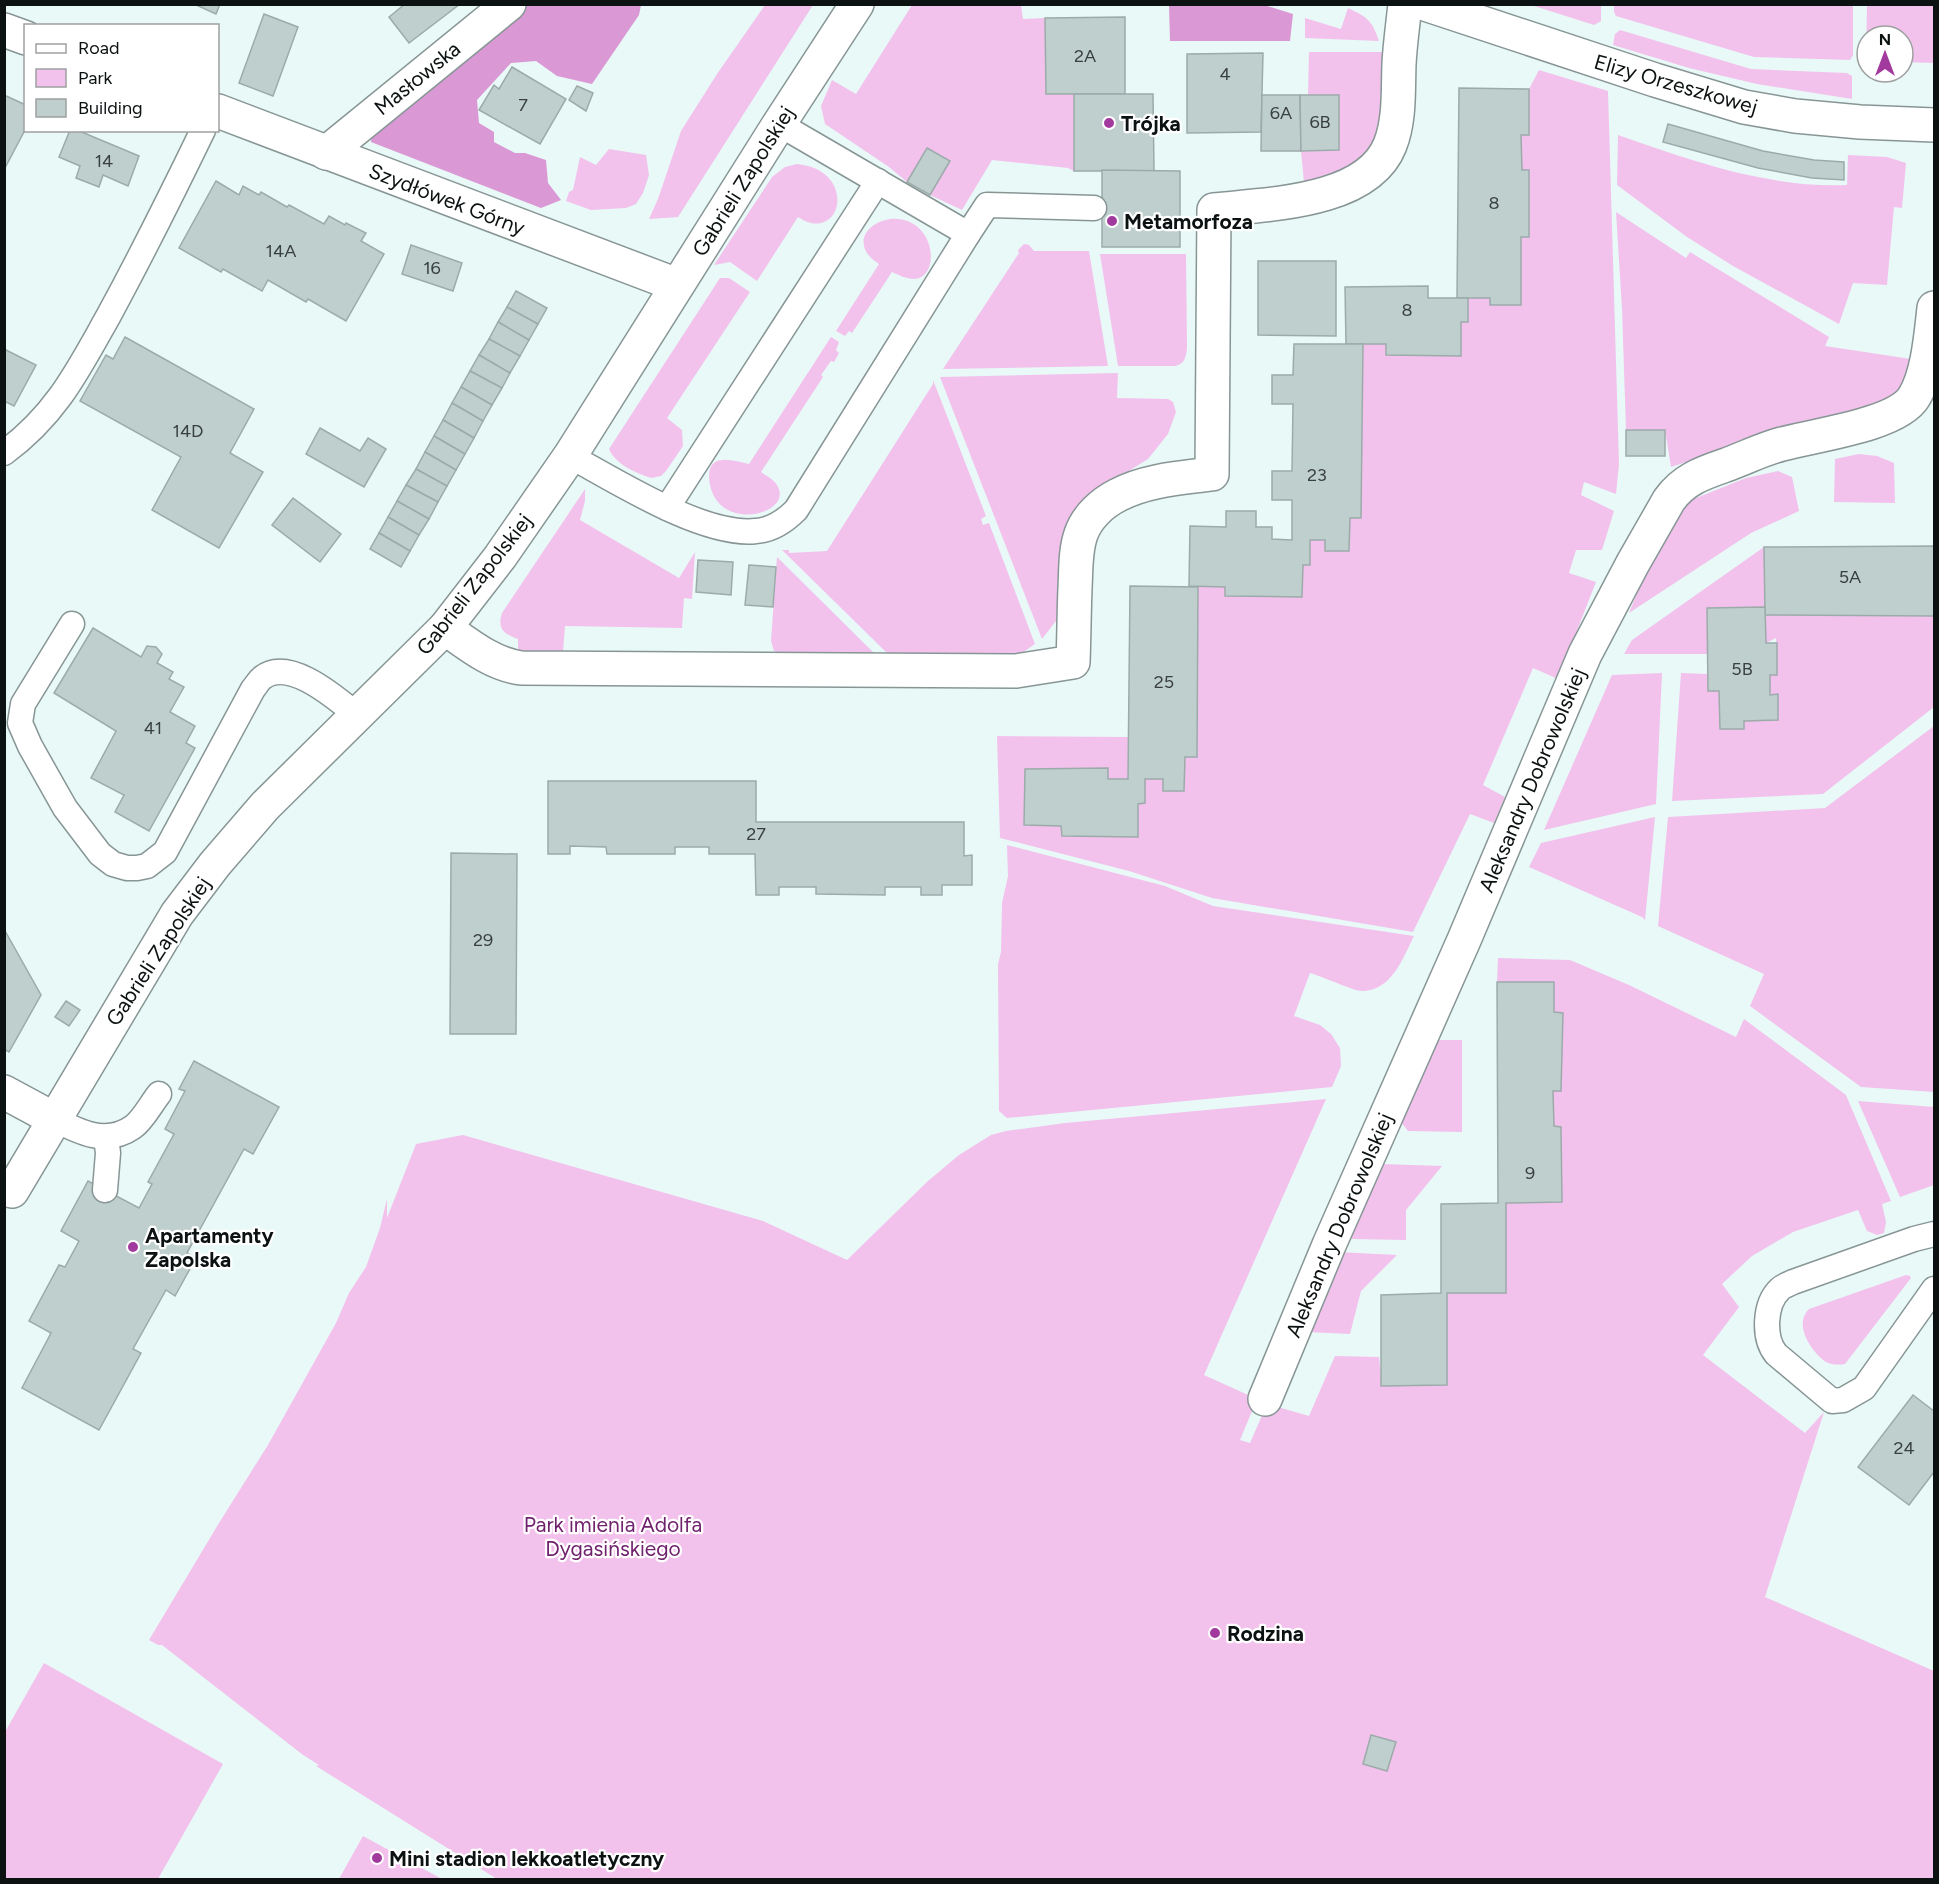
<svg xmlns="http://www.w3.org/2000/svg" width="1939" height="1884" font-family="Figtree,sans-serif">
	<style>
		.green { fill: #f2c2ed }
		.forest { fill: #da98d5 }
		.building { fill: #bfcfcd; stroke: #9cabaa; stroke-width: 1.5 }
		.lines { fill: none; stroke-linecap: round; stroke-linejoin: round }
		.lane-casing { stroke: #879695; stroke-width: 27 }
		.street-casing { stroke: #879695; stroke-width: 36 }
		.lane { stroke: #fff; stroke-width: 24 }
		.street { stroke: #fff; stroke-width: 33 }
		.poi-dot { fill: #a23a9e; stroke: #fff; stroke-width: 2 }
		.labels { text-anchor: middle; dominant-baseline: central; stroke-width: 4.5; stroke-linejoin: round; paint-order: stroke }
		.number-label { font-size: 18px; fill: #394040 }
		.street-label { font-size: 21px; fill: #0c1111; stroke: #fff }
		.poi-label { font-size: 21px; font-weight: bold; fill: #0c1111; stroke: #fff; text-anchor: start }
		.park-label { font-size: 21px; fill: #70226d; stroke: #fff }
	</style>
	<rect width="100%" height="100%" fill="#e9f9f7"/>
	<g class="green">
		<path d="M 1614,4 L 1853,5 L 1853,55 L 1850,60 L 1754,57 L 1616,16 L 1614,12 Z"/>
		<path d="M 765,5 L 813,5 L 678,217 L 649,219 L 658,199 L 681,131 L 717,74 Z"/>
		<path d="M 912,5 L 1021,5 L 1023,19 L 1045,18 L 1046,94 L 1074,94 L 1074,171 L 1068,168 L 992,160 L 962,210 L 930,195 L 907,182 L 889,167 L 825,124 L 821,106 L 832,80 L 856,94 Z"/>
		<path d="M 1531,5 L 1601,5 L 1601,21 L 1594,25 Z"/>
		<path d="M 1867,5 L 1934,5 L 1934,63 L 1903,62 L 1903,36 L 1867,36 L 1866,59 Z"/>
		<path d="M 1348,8 C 1367,17 1372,20 1379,41 L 1305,38 L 1305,18 L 1341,29 Z"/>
		<path d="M 1620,30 L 1751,69 L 1847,73 L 1852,76 L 1852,99 L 1757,84 L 1689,68 L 1613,45 L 1615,34 Z"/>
		<path d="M 1309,52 L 1384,52 C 1384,86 1389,143 1356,164 C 1341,173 1321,177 1304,182 L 1301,151 L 1339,149 L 1339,95 L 1308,95 Z"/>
		<path d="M 1539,70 L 1608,91 L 1619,464 L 1616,494 L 1584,482 L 1581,495 L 1614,511 L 1602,550 L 1576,550 L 1569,573 L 1596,582 L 1558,679 L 1533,668 L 1483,785 L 1505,797 L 1494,823 L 1470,814 L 1413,932 L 1212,898 L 1129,871 L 1000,838 L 997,736 L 1129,737 L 1128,779 L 1108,779 L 1107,768 L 1025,769 L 1024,825 L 1061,826 L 1062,836 L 1138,837 L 1138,804 L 1145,803 L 1145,779 L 1163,779 L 1163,791 L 1184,791 L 1185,757 L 1197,756 L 1198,587 L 1225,587 L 1225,596 L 1302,597 L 1303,565 L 1310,565 L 1310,540 L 1325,540 L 1325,551 L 1349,550 L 1350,518 L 1361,518 L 1363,344 L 1386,344 L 1387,355 L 1461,356 L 1461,322 L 1468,322 L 1468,298 L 1490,298 L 1490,305 L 1521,304 L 1521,237 L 1529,237 L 1529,170 L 1522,170 L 1521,135 L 1529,135 L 1529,89 Z"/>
		<path d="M 1618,135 C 1692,161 1768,188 1847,185 L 1848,155 L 1887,157 L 1906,163 L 1902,208 L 1894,207 L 1887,285 L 1853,283 L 1839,324 L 1733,266 L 1687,237 L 1617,185 Z"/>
		<path d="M 609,149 L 646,155 L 649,175 L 643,193 L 636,204 L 626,208 L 591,210 L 566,201 L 569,192 L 573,190 L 580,157 L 596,165 Z"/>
		<path d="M 797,164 C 852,169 845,230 811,223 C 806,222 802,219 798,217 L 757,281 L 730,262 L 714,265 L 772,177 L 785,167 Z"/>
		<path d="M 1616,212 L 1686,258 L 1690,252 L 1829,337 L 1825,346 L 1911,359 L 1907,380 L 1892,397 L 1866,414 L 1793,427 L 1671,467 L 1665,430 L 1626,430 L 1622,309 Z"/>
		<path d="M 890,219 C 936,215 942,278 914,279 C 906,279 899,275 892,272 L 852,333 L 849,331 L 845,336 L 836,331 L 879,264 C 853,248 862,224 890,219 Z"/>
		<path d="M 1024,244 L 1029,245 L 1034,251 L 1089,251 L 1108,366 L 943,369 L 1019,253 L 1018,250 Z"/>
		<path d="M 1100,254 L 1186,254 L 1187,348 C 1186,357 1185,364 1175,366 L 1118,366 Z"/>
		<path d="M 720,278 L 729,278 L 750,292 L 667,418 L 682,430 L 683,446 L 666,471 L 661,476 L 651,478 C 636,473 616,465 609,449 Z"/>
		<path d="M 831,337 L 839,342 L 836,350 L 839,353 L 834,362 L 831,361 L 821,375 L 823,377 L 761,472 C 767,476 775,480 778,487 C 792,514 720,533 710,485 C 704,452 729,459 749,464 Z"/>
		<path d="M 1118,373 L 1117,398 L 1168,399 L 1173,402 L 1176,412 L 1168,434 L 1148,459 L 1124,474 L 1056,621 L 1042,639 L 940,377 Z"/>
		<path d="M 933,380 L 986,516 L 981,519 L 983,525 L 989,523 L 1035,644 L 1022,653 L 1012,656 L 888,654 L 782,550 L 789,550 L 789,553 L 827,551 L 933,384 Z"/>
		<path d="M 1859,454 L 1877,456 L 1894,463 L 1895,503 L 1834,502 L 1835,459 Z"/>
		<path d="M 1778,471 L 1792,477 L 1799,511 L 1751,533 L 1629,613 L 1653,555 L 1686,502 L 1746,478 Z"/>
		<path d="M 585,489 L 585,501 L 580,520 L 679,578 L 695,552 L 692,599 L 684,598 L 682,628 L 565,626 L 563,652 L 518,652 L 518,639 C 504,634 497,629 502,613 Z"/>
		<path d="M 1764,547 L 1765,607 L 1707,608 L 1708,654 L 1624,654 L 1632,640 Z"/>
		<path d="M 777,557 L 877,656 L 783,654 L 774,651 L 771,641 Z"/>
		<path d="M 1765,615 L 1934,616 L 1934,707 L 1823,794 L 1672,801 L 1681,673 L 1708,674 L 1708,691 L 1719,691 L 1720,728 L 1744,729 L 1744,721 L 1778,720 L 1777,694 L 1770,695 L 1770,675 L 1777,675 L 1776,638 L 1766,643 Z"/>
		<path d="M 1662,673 L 1656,804 L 1544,830 L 1612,675 Z"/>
		<path d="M 1934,726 L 1934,1092 L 1861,1087 L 1750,1006 L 1764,974 L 1658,926 L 1668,817 L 1825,808 Z"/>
		<path d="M 1655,817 L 1645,920 L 1642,917 L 1529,867 L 1541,843 Z"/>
		<path d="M 1007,845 L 1165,886 L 1213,906 L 1414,936 C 1403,958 1392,990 1363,991 C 1356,992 1321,976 1310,973 L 1294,1016 L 1320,1025 L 1331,1034 L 1340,1048 L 1341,1066 L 1332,1087 L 1007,1118 L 999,1111 L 998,964 L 1001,952 L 1002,903 L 1008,876 Z"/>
		<path d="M 1498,958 L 1570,960 L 1629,985 L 1736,1037 L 1744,1019 L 1846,1095 L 1891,1201 L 1882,1204 L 1886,1222 L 1884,1233 L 1877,1235 L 1867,1231 L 1858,1210 L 1793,1232 L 1752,1256 L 1722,1284 L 1739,1307 L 1703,1355 L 1805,1433 L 1824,1412 L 1765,1597 L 1934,1671 L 1934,1879 L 497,1879 L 316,1766 L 319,1765 L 303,1755 L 162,1645 L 158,1645 L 149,1640 L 219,1523 L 268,1445 L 336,1323 L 349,1293 L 366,1267 L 380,1228 L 387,1199 L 387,1218 L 416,1144 L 463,1135 L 763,1221 L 847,1260 L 928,1181 L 959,1155 L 991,1135 L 1006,1131 L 1065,1123 L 1326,1099 L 1204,1375 L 1257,1399 L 1240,1440 L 1250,1443 L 1267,1404 L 1309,1416 L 1335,1356 L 1379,1357 L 1382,1386 L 1447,1385 L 1447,1293 L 1506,1293 L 1506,1203 L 1562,1202 L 1561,1128 L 1554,1126 L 1553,1091 L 1561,1090 L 1563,1013 L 1554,1012 L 1554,982 L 1497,982 Z"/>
		<path d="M 1437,1040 L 1462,1040 L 1462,1132 L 1408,1131 L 1401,1122 Z"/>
		<path d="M 1858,1101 L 1934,1107 L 1934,1185 L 1900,1197 Z"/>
		<path d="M 1382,1164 L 1442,1166 L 1406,1210 L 1406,1240 L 1351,1239 Z"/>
		<path d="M 1338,1252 L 1397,1255 L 1361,1291 L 1350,1334 L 1307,1332 Z"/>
		<path d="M 1906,1275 L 1910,1276 L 1911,1278 L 1845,1364 C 1839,1365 1832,1365 1826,1362 C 1811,1352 1793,1324 1809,1309 Z"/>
		<path d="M 44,1663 L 223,1764 L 158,1879 L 5,1879 L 5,1732 Z"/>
		<path d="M 363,1836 L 442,1879 L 339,1879 Z"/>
	</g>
	<g class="forest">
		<path d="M 524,5 L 641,5 L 639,15 L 592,84 L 557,76 L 536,61 L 511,63 L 477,100 L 479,123 L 494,132 L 494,142 L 515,153 L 525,153 L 546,160 L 548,183 L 561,200 L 541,208 L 371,142 L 372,126 Z"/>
		<path d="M 1169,5 L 1264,5 L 1293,14 L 1290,41 L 1170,41 Z"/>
	</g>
	<g class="building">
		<path d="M 194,4 L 220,4 L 216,14 Z"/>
		<path d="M 405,4 L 460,4 L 409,43 L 389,17 Z"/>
		<path d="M 264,14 L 298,27 L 273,96 L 239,83 Z"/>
		<path d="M 1125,17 L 1125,94 L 1046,94 L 1045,18 Z"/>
		<path d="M 1263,53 L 1261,132 L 1187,133 L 1187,54 Z"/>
		<path d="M 512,67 L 566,99 L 540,144 L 479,110 L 494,85 L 499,89 Z"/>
		<path d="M 577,86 L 593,93 L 586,111 L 569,100 Z"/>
		<path d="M 1459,88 L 1529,89 L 1529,135 L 1521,135 L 1522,170 L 1529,170 L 1529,237 L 1521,237 L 1521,305 L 1490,305 L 1490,298 L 1457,298 Z"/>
		<path d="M 1074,94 L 1153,94 L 1154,171 L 1074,171 Z"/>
		<path d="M 4,95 L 26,105 L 26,128 L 5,168 Z"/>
		<path d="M 1262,95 L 1300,95 L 1301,151 L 1261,151 Z"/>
		<path d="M 1300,95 L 1339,95 L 1339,150 L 1301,151 Z"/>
		<path d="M 1668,124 L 1763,151 L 1814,160 L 1844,162 L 1844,180 L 1812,178 L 1758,168 L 1663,142 Z"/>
		<path d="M 70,130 L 77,130 L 139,156 L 128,186 L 103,175 L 99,187 L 76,178 L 80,166 L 59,157 Z"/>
		<path d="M 927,148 L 950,161 L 930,195 L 907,182 Z"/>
		<path d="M 1102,170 L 1180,171 L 1180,247 L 1102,247 Z"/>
		<path d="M 216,181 L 239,195 L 243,186 L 259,195 L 261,192 L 287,207 L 289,205 L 324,224 L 329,216 L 345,225 L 346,223 L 366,233 L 361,241 L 384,254 L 346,321 L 308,299 L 306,302 L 268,280 L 262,291 L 223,269 L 221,272 L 179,248 Z"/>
		<path d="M 411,245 L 462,263 L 453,291 L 402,274 Z"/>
		<path d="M 1258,261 L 1336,261 L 1336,336 L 1258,335 Z"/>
		<path d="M 1428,286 L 1428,298 L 1468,298 L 1468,322 L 1461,322 L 1461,356 L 1386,355 L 1386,344 L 1346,344 L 1345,287 Z"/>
		<path d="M 516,291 L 547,308 L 538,324 L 507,307 Z"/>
		<path d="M 507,307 L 538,324 L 529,340 L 498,322 Z"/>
		<path d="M 498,322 L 529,340 L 520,356 L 489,339 Z"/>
		<path d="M 125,337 L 254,409 L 230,453 L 263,472 L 219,548 L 152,510 L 181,457 L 80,401 L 106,355 L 113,359 Z"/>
		<path d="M 489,339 L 520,356 L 510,373 L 479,355 Z"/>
		<path d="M 1294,344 L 1363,344 L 1361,518 L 1350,518 L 1349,551 L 1325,551 L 1325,540 L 1310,540 L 1310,565 L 1303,565 L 1302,597 L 1225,596 L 1225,587 L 1189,586 L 1190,526 L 1226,527 L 1226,511 L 1256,511 L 1256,527 L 1272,527 L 1272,539 L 1292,540 L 1292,500 L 1272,500 L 1272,471 L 1292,471 L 1293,404 L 1272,404 L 1272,375 L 1293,375 Z"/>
		<path d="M 4,349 L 36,365 L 14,406 L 4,401 Z"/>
		<path d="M 479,355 L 510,373 L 502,388 L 470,371 Z"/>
		<path d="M 470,371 L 502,388 L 492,405 L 461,387 Z"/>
		<path d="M 461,387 L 492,405 L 483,421 L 452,403 Z"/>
		<path d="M 452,403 L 483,421 L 474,438 L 443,420 Z"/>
		<path d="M 443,420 L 474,438 L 465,454 L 434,436 Z"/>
		<path d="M 320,428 L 360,451 L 368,438 L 386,449 L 364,487 L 306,454 Z"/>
		<rect x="1626" y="430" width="39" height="26"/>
		<path d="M 434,436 L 465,454 L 456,470 L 425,452 Z"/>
		<path d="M 425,452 L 456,470 L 447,486 L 416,469 Z"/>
		<path d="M 416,469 L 447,486 L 438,502 L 406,485 Z"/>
		<path d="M 406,485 L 438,502 L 429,519 L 397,501 Z"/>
		<path d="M 293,498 L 341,534 L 320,562 L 272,525 Z"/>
		<path d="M 397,501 L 429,519 L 419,535 L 388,517 Z"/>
		<path d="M 388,517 L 419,535 L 410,551 L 379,533 Z"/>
		<path d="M 379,533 L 410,551 L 401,567 L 370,549 Z"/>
		<path d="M 1934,546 L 1934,616 L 1765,615 L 1764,547 Z"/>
		<path d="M 698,560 L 733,562 L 731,595 L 696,592 Z"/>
		<path d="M 749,565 L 776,567 L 773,607 L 745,605 Z"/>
		<path d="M 1130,586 L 1198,587 L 1197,757 L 1185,757 L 1184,791 L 1163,791 L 1163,779 L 1145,779 L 1145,803 L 1138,804 L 1138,837 L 1062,836 L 1061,826 L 1024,825 L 1025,769 L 1108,768 L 1108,779 L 1128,779 Z"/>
		<path d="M 1765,607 L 1766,643 L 1777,643 L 1777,675 L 1770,675 L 1770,695 L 1778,694 L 1778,720 L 1744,721 L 1744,729 L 1720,729 L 1719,691 L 1708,691 L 1707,608 Z"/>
		<path d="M 93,628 L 141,657 L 147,646 L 156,647 L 162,654 L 157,663 L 173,672 L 169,679 L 184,687 L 170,712 L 195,726 L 186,743 L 195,748 L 149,831 L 115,812 L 124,795 L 91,778 L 116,731 L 54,693 Z"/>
		<path d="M 548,781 L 756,781 L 756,822 L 964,822 L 964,856 L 972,855 L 972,885 L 942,885 L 942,895 L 921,895 L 921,887 L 885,887 L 885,895 L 816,894 L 816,887 L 779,887 L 779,895 L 756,895 L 755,854 L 709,854 L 709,847 L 675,847 L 675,854 L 607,854 L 606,847 L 570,846 L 570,854 L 548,854 Z"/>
		<path d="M 451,853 L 517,854 L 516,1034 L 450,1034 Z"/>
		<path d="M 4,929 L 41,995 L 9,1052 L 4,1049 Z"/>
		<path d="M 1497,982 L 1554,982 L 1554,1012 L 1563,1013 L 1561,1091 L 1553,1091 L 1554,1126 L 1561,1127 L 1562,1202 L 1506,1203 L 1506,1293 L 1447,1293 L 1447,1385 L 1381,1386 L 1381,1295 L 1441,1293 L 1441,1204 L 1498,1203 Z"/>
		<path d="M 66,1001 L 80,1010 L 69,1026 L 55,1017 Z"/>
		<path d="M 194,1061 L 279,1107 L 253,1154 L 244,1149 L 187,1253 L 196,1258 L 175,1296 L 166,1290 L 133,1349 L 141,1353 L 99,1430 L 22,1388 L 51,1333 L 29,1321 L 59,1265 L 65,1267 L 79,1241 L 61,1231 L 88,1181 L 139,1208 L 152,1184 L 148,1182 L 174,1134 L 165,1129 L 185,1091 L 179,1089 Z"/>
		<path d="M 1913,1395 L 1934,1411 L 1934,1472 L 1909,1505 L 1858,1467 Z"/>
		<path d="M 1371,1735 L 1396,1742 L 1387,1771 L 1363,1764 Z"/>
	</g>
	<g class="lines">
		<g class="lane-casing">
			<g id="lane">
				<path d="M 968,234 L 987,205 L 1094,208"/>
				<path d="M 4,453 C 57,414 78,370 109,315 C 142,254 173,192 203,130"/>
				<path d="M 570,456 C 616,481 704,537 756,531 C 772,530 785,521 796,510 L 968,234 L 779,124"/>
				<path d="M 667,508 L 878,181"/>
				<path d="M 72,624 L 23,704 L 20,723 L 30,746 L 65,808 L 100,854 L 113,864 L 127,868 L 137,868 L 147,866 L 165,852 L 253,689 C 256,686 258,681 262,678 C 289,656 337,699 357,715"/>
				<path d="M 54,1119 C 79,1132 106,1146 133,1127 C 143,1120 151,1104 159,1094"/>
				<path d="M 105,1190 L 108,1153 L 106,1137"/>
				<path d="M 1934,1234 L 1914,1239 L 1793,1282 C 1789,1284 1783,1286 1780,1289 C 1764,1304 1763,1338 1776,1354 L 1832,1401 L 1843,1400 L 1864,1388 L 1934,1289"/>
			</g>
		</g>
		<g class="street-casing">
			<g id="street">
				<path d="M 1425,4 L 1655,80 L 1744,107 L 1795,116 L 1860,122 L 1934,125"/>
				<path d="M 4,30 L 26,38"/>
				<path d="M 218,111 L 677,285"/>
				<path d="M 326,153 L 509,4"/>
				<path d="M 445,628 C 469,645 492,664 521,668 L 1016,671 L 1073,662 C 1074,637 1074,613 1075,588 C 1076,570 1075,551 1081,534 C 1087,517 1102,503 1118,495 C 1146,480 1181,478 1212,474 L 1214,210 C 1267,204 1367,203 1390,145 C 1400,120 1398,90 1399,64 C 1400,44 1403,24 1405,4"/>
				<path d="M 4,1092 L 54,1119"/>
				<path d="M 12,1191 L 177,914 L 215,864 L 265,806 L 445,628 L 500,557 L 570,456 L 779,124 L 857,4"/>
				<path d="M 1265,1399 L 1329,1245 L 1464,940 L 1585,654 L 1633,563 L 1669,500 C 1684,479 1703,473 1726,465 C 1745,458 1763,449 1782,444 C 1815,435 1897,425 1914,397 C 1928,374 1931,335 1934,308"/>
			</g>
		</g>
		<use href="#lane" class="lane"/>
		<use href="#street" class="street"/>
	</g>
	<g class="poi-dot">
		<circle cx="1109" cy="123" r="6"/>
		<circle cx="1112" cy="221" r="6"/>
		<circle cx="133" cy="1247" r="6"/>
		<circle cx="1215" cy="1633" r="6"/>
		<circle cx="377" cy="1858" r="6"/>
	</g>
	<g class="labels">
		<g class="number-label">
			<text x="1085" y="56">2A</text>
			<text x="1225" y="74">4</text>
			<text x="523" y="105">7</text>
			<text x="1281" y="113">6A</text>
			<text x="1320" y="122">6B</text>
			<text x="104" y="161">14</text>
			<text x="1494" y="203">8</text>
			<text x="281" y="251">14A</text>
			<text x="432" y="268">16</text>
			<text x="1407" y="310">8</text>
			<text x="188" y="431">14D</text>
			<text x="1317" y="475">23</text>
			<text x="1850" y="577">5A</text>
			<text x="1742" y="669">5B</text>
			<text x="1164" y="682">25</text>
			<text x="153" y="728">41</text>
			<text x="756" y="834">27</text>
			<text x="483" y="940">29</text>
			<text x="1530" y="1173">9</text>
			<text x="1904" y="1448">24</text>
		</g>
		<g class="street-label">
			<text transform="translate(417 78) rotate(-39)">Masłowska</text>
			<text transform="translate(1676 84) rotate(16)">Elizy Orzeszkowej</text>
			<text transform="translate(743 181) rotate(-58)">Gabrieli Zapolskiej</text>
			<text transform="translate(447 199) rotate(21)">Szydłówek Górny</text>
			<text transform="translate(474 584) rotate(-52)">Gabrieli Zapolskiej</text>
			<text transform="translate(1532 780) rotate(-67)">Aleksandry Dobrowolskiej</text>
			<text transform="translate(158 951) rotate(-57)">Gabrieli Zapolskiej</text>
			<text transform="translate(1339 1225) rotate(-67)">Aleksandry Dobrowolskiej</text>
		</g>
		<g class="poi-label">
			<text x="1121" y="123">Trójka</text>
			<text x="1124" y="221">Metamorfoza</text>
			<text x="145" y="1235">Apartamenty<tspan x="145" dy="24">Zapolska</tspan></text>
			<text x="1227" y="1633">Rodzina</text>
			<text x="389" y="1858">Mini stadion lekkoatletyczny</text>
		</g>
		<g class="park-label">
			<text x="613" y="1524">Park imienia Adolfa<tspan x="613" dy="24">Dygasińskiego</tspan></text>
		</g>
	</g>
	<rect width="1939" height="1884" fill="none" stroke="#0c1111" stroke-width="12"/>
	<rect x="24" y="24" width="195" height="108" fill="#ffffff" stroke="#9ea0a0" stroke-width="1.5"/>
	<rect x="36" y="44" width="30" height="9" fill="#ffffff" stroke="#9ea0a0" stroke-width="1.5"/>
	<text x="78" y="54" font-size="18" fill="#0c1111">Road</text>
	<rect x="36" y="69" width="30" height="18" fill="#f2c2ed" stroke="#9ea0a0" stroke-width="1.5"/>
	<text x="78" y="84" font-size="18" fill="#0c1111">Park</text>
	<rect x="36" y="99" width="30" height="18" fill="#bfcfcd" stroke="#9ea0a0" stroke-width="1.5"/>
	<text x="78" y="114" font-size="18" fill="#0c1111">Building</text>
	<g transform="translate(1885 54)"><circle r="28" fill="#ffffff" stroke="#9ea0a0" stroke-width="1.5"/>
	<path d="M0-4.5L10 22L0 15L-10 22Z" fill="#a23a9e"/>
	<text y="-9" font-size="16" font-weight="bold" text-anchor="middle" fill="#0c1111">N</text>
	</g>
</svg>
